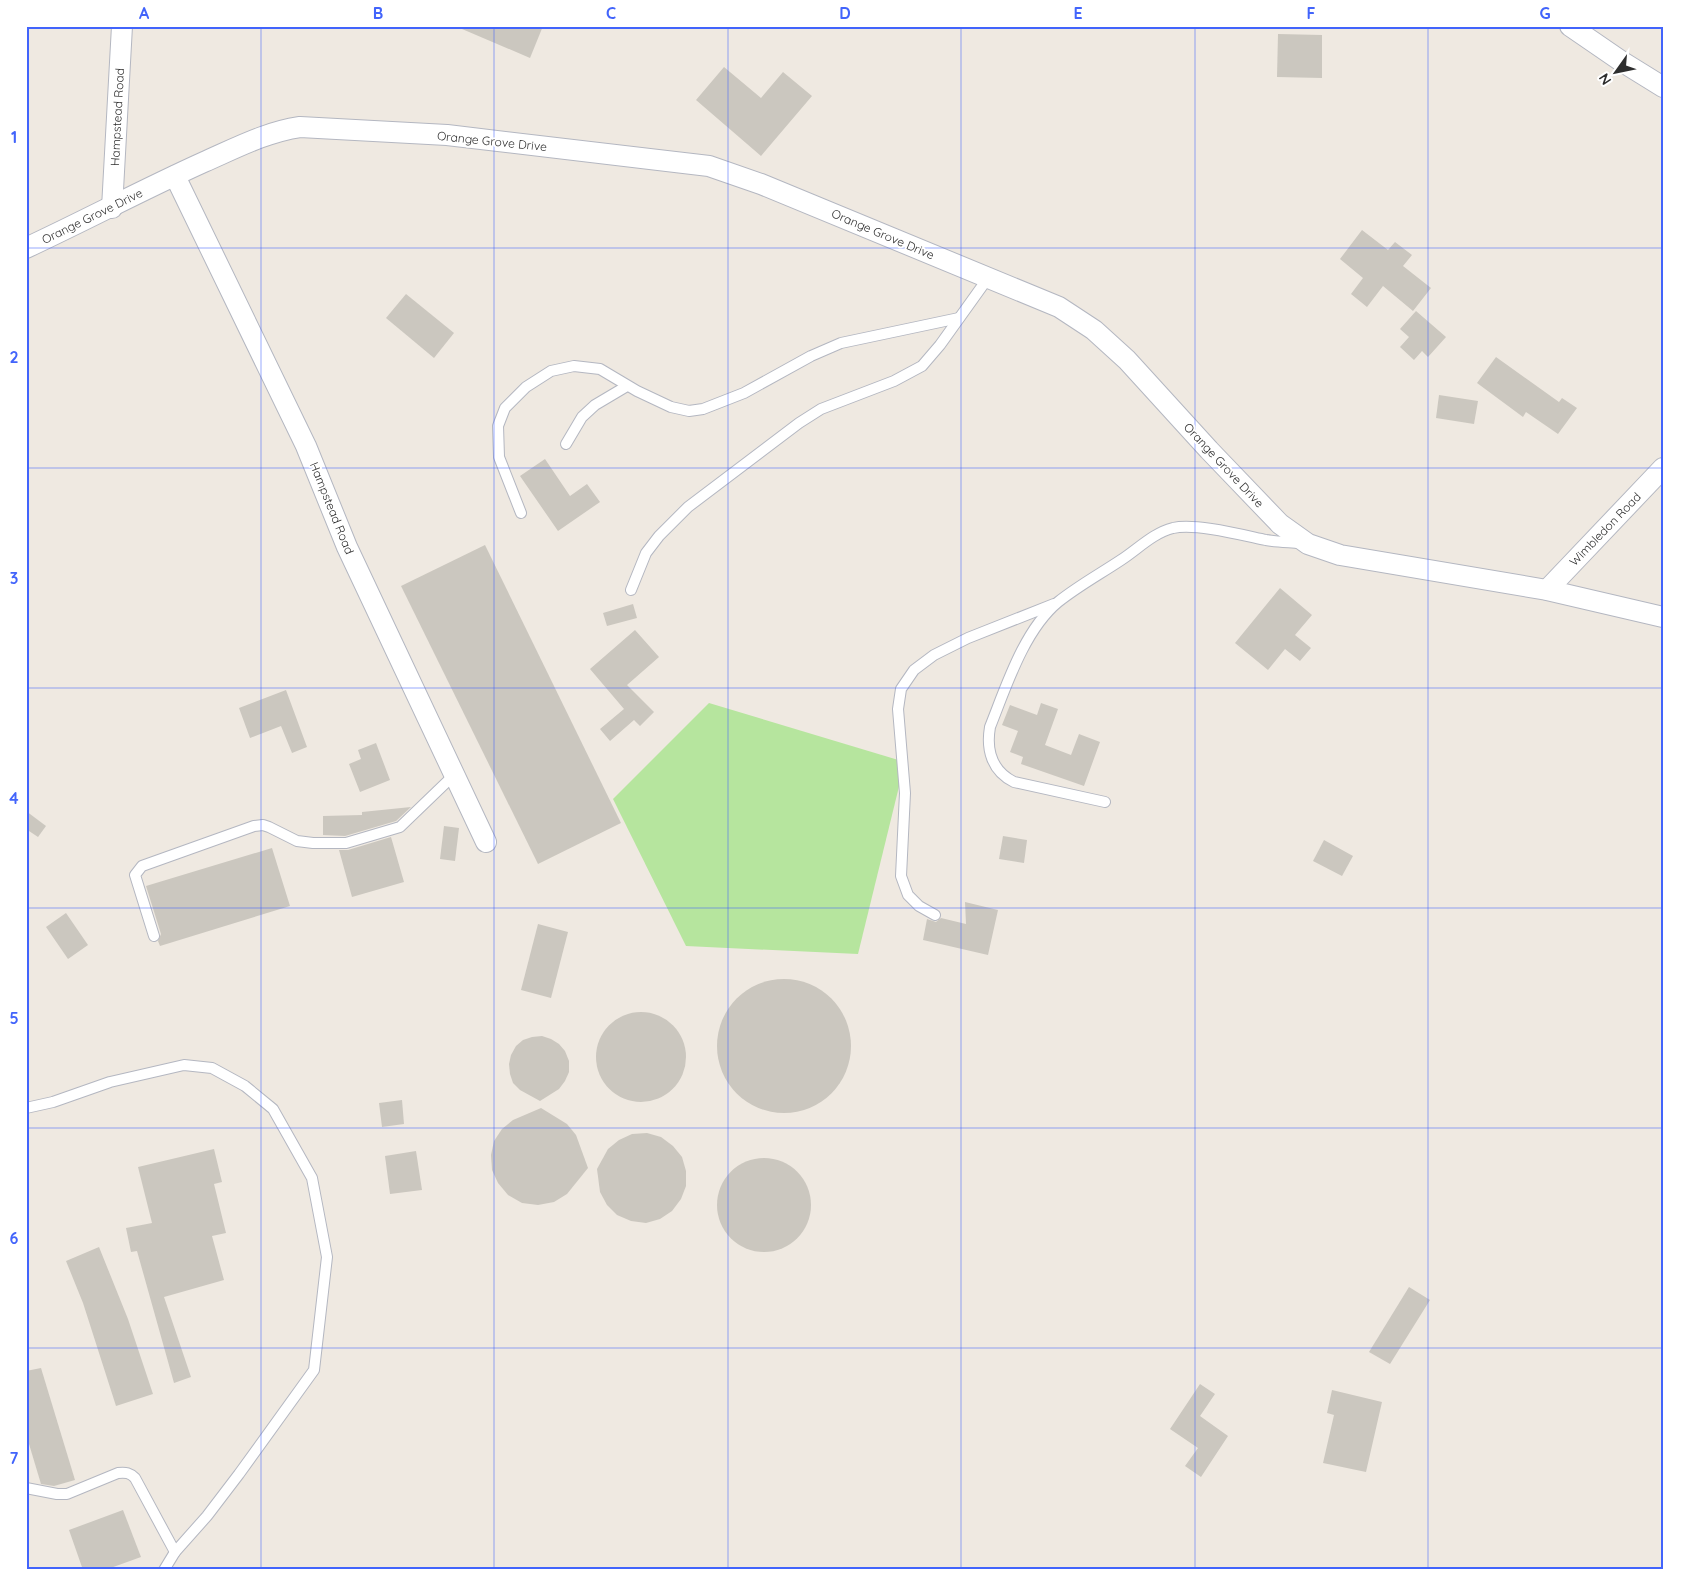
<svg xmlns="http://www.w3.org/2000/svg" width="1689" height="1596" font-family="Quicksand,sans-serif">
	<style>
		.green { fill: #b6e59e }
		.building { fill: #cbc7bf }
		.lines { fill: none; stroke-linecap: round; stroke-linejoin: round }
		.lane-casing { stroke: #b4b7c1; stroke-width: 12 }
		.street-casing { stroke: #b4b7c1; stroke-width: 22 }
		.lane { stroke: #fff; stroke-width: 10 }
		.street { stroke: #fff; stroke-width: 20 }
		.grid { fill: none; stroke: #4264fb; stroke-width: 1; stroke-opacity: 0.55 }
		.labels { text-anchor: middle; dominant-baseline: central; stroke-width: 4; stroke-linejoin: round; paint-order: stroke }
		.street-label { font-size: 12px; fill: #2e2e2e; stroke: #fff }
		.neatline { fill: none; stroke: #4264fb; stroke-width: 2 }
		.grid-label { font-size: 16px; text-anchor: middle; font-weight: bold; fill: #4264fb }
	</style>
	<rect width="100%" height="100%" fill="#efe9e1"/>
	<path class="green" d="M 709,703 L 905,762 L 858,954 L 686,946 L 613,799 Z"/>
	<g class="building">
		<path d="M 455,26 L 543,26 L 530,58 Z"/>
		<path d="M 1278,34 L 1322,35 L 1322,78 L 1277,77 Z"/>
		<path d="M 724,67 L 761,98 L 783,72 L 812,96 L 761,156 L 696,100 Z"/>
		<path d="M 1362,230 L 1388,250 L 1395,242 L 1412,255 L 1403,266 L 1431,288 L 1413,311 L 1383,286 L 1367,307 L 1351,294 L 1363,278 L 1340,259 Z"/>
		<path d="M 406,294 L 454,333 L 434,358 L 386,318 Z"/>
		<path d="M 1416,311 L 1446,337 L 1428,357 L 1422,351 L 1414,360 L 1400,347 L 1409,337 L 1400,329 Z"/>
		<path d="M 1496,357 L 1559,402 L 1562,398 L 1577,408 L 1558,434 L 1526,412 L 1523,417 L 1477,383 Z"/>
		<path d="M 1439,395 L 1478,401 L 1474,424 L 1436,418 Z"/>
		<path d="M 545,459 L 570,496 L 587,484 L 600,502 L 558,531 L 520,476 Z"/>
		<path d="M 485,545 L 621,823 L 538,864 L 401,586 Z"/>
		<path d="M 1280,588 L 1312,615 L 1295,635 L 1311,648 L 1300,661 L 1285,649 L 1268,670 L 1235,643 Z"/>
		<path d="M 633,604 L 637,618 L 607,626 L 603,613 Z"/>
		<path d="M 635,630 L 659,657 L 627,685 L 654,712 L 640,726 L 634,720 L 610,741 L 600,729 L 624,709 L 590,669 Z"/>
		<path d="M 286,690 L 307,747 L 292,753 L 281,726 L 250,738 L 239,708 Z"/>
		<path d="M 1041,703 L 1058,709 L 1045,745 L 1071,755 L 1079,734 L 1100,742 L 1084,786 L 1021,764 L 1023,757 L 1010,752 L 1018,731 L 1002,725 L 1010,705 L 1037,715 Z"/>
		<path d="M 376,743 L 390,780 L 360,792 L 349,764 L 361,759 L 358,750 Z"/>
		<path d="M 411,807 L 396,821 L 345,836 L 323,835 L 323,816 L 362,815 L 362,812 Z"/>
		<path d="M 26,811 L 46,826 L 38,837 L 26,829 Z"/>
		<path d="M 444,826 L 459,828 L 455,861 L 440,859 Z"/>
		<path d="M 1003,836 L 1027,840 L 1024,863 L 999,859 Z"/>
		<path d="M 391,837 L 404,882 L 352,897 L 339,850 L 348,850 Z"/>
		<path d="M 1324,840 L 1353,856 L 1342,876 L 1313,861 Z"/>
		<path d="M 272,848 L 290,906 L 160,946 L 158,941 L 161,934 L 146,886 Z"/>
		<path d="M 965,902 L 998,910 L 988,955 L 923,940 L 927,919 L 936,922 L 941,918 L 966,924 Z"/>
		<path d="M 66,913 L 88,945 L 68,959 L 46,927 Z"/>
		<path d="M 538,924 L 568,932 L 551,998 L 521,990 Z"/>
		<circle cx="784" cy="1046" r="67"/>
		<circle cx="641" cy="1057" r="45"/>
		<path d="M 542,1036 L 551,1039 L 559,1044 L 565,1051 L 569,1061 L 569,1072 L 565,1081 L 559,1089 L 540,1101 L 520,1090 L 513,1083 L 510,1074 L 509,1064 L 511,1055 L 516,1046 L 523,1040 L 532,1037 Z"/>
		<path d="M 402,1100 L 404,1124 L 382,1127 L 379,1103 Z"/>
		<path d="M 541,1108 L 567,1124 L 576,1135 L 588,1168 L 567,1194 L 554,1202 L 538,1205 L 522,1203 L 508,1195 L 498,1183 L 492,1170 L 491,1155 L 494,1141 L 502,1129 L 513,1120 Z"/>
		<path d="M 647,1133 L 661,1137 L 673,1146 L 682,1157 L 686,1171 L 686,1186 L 681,1199 L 672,1211 L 660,1219 L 646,1223 L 631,1221 L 617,1215 L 607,1205 L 600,1192 L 597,1169 L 608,1149 L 619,1140 L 632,1134 Z"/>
		<path d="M 214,1149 L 222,1182 L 214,1184 L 226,1233 L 212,1236 L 224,1280 L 164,1297 L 191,1377 L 174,1383 L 137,1251 L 131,1252 L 126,1228 L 152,1223 L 138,1167 Z"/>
		<path d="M 416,1151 L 422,1190 L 390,1194 L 385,1156 Z"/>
		<circle cx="764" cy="1205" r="47"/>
		<path d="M 99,1247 L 128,1319 L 153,1394 L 116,1406 L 83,1303 L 66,1261 Z"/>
		<path d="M 1409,1287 L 1430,1300 L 1390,1364 L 1369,1352 Z"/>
		<path d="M 41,1368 L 75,1480 L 54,1486 L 41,1484 L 26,1434 L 26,1371 Z"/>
		<path d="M 1200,1384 L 1215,1394 L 1200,1416 L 1228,1436 L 1201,1477 L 1185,1466 L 1198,1448 L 1170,1429 Z"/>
		<path d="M 1332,1390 L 1382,1402 L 1366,1472 L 1323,1463 L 1334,1415 L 1327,1413 Z"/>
		<path d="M 123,1510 L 141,1557 L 105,1570 L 83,1570 L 69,1530 Z"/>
	</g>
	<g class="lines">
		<g class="lane-casing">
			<g id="lane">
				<path d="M 566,444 L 582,417 L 595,405 L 627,386"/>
				<path d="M 521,513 L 499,457 L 498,426 L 505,408 L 526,387 L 551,371 L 574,366 L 600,369 L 637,391 L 671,407 L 689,411 L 703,409 L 744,393 L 811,356 L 841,343 L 959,318"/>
				<path d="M 631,590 L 646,553 L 659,536 L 688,507 L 799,423 L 821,409 L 894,381 L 922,366 L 940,345 L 988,278"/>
				<path d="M 1105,802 L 1014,782 C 992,771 986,750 990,727 C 1006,687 1024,630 1058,602 C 1078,586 1100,574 1121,560 C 1138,549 1153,533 1173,528 C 1196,523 1242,535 1266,540 C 1277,542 1289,542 1300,543"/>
				<path d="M 935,915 L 919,906 L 908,895 L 901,876 L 905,793 L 898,709 L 901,689 L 914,670 L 934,655 L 968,638 L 1054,604"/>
				<path d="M 154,936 L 135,875 L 142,866 L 254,826 L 263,825 L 269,827 L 297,841 L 313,843 L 346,843 L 400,827 L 454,775"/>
				<path d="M 26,1108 L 53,1102 L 110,1082 L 184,1065 L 212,1068 L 245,1086 L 273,1109 L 312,1178 L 327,1257 L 314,1370 L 239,1474 L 207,1516 L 175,1552 L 164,1570"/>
				<path d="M 26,1488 L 57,1494 L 67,1494 L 118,1473 C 126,1472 130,1473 135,1478 L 175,1552"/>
			</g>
		</g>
		<g class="street-casing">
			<g id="street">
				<path d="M 1570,26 L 1621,61 L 1663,87"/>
				<path d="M 175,176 L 306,446 L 347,547 L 486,842"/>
				<path d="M 112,208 L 122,26"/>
				<path d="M 26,248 C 86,220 144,189 204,162 C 236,148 266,132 300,127 L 447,135 L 709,166 L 761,184 L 1059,307 L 1094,330 L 1127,360 L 1209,450 L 1280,524 L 1308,544 L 1340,555 L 1547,590 L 1663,617"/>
				<path d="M 1547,590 L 1663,468"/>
			</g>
		</g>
		<use href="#lane" class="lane"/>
		<use href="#street" class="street"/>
	</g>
	<path class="grid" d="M 261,26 L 261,1570M 494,26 L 494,1570M 728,26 L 728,1570M 961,26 L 961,1570M 1195,26 L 1195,1570M 1428,26 L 1428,1570M 26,248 L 1663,248M 26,468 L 1663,468M 26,688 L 1663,688M 26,908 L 1663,908M 26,1128 L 1663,1128M 26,1348 L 1663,1348"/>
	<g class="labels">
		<g class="street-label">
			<text transform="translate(117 117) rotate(-87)">Hampstead Road</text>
			<text transform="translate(492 141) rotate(6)">Orange Grove Drive</text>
			<text transform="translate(92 216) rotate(-26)">Orange Grove Drive</text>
			<text transform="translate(883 234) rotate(23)">Orange Grove Drive</text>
			<text transform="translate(1224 465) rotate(47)">Orange Grove Drive</text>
			<text transform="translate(332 508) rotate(68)">Hampstead Road</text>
			<text transform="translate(1605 529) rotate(-46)">Wimbledon Road</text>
		</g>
	</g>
	<rect width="1689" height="1596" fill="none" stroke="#ffffff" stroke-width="55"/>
	<g transform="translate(1616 72) rotate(237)" stroke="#ffffff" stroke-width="4" paint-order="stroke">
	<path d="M0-4L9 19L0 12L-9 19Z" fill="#2e2e2e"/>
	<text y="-8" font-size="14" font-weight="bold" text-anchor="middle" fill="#2e2e2e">N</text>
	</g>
	<rect x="28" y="28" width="1634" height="1540" class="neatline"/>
	<g class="grid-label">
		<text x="144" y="19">A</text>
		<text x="378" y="19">B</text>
		<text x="611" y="19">C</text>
		<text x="845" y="19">D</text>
		<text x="1078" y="19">E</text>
		<text x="1311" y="19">F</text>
		<text x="1545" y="19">G</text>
		<text x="14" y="143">1</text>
		<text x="14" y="363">2</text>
		<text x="14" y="584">3</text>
		<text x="14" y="804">4</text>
		<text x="14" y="1024">5</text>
		<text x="14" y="1244">6</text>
		<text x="14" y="1464">7</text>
	</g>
</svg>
